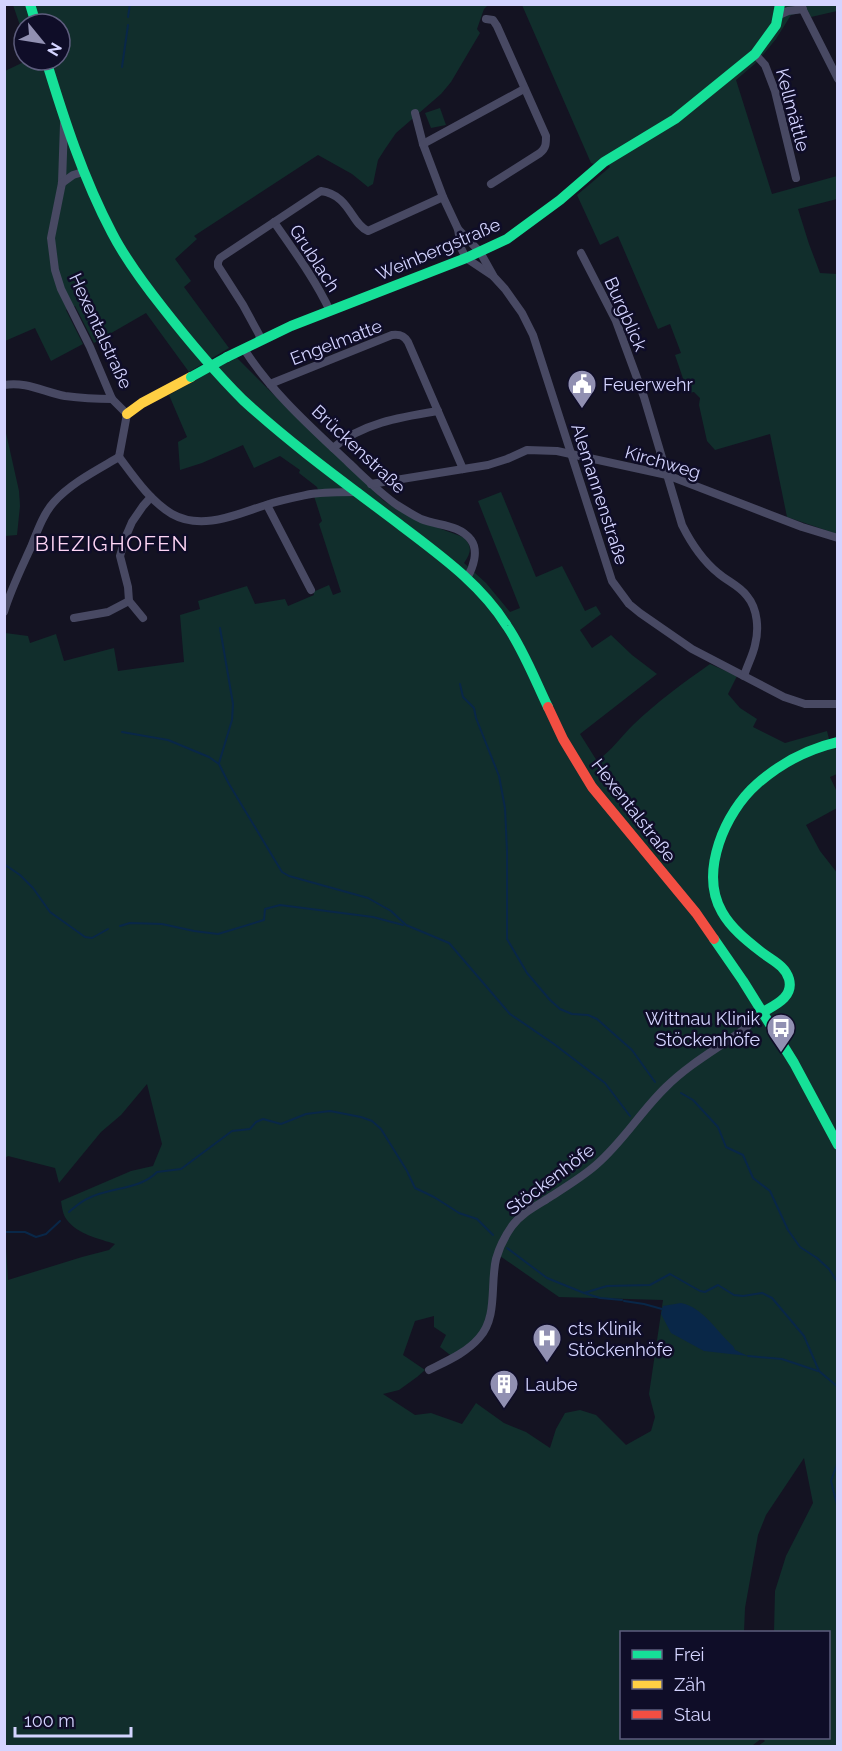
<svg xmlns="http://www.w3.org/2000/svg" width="842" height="1751" font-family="Raleway,sans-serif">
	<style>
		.green { fill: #112e2c; fill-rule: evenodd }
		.water { fill: #092748 }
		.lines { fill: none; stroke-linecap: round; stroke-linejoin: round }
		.stream { stroke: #092748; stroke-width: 2 }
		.street { stroke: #484963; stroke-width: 8 }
		.fast { stroke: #16e098; stroke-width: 10 }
		.slow { stroke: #ffcf43; stroke-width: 10 }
		.jam { stroke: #f24e42; stroke-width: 10 }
		.fast-bridge { stroke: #16e098; stroke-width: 10 }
		.labels { text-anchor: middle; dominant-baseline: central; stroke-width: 5; stroke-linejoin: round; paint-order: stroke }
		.street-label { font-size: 18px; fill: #d4d4ff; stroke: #0f0d28 }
		.poi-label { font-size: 18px; fill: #d4d4ff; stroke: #0f0d28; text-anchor: start }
		.quarter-label { font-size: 21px; letter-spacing: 1.5px; fill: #ffd6f5; stroke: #0f0d28 }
	</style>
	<rect width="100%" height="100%" fill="#141322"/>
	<g class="green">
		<path d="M 13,5 L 488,5 L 484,9 L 477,29 L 480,33 L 451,82 L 441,94 L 396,133 L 385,149 L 378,160 L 373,184 L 368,187 L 352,174 L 318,155 L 194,236 L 197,239 L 175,259 L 191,281 L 184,287 L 229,348 L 189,372 L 146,313 L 94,343 L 75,306 L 66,310 L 83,344 L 51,361 L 35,328 L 5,341 L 5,71 L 28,60 L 60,60 L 60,24 L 24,24 L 24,37 Z"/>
		<path d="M 522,5 L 837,5 L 837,11 L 811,17 L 808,11 L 791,15 L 776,39 L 757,62 L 736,80 L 772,194 L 837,176 L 837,199 L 798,209 L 809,244 L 820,273 L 837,274 L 837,534 L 787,517 L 770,434 L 715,450 L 707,441 L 699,405 L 700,398 L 694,392 L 688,393 L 675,355 L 681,353 L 670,324 L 658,329 L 618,236 L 600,245 L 577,195 L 610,167 L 604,158 L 596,165 L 591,163 Z"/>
		<path d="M 440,108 L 446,125 L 431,128 L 425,113 Z"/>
		<path d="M 236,357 L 297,418 L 384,501 L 414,519 L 463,537 C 473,546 471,553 464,563 L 486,583 L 510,612 L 520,608 L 478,501 L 501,492 L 536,577 L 562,566 L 585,611 L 596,606 L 601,614 L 580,630 L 592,648 L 611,635 L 632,655 L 657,674 L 580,734 L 597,761 C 611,751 621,737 633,725 C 657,702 683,683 710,664 L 737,676 L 728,694 L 740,708 L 757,719 L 753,727 L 785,743 L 827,731 L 831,747 L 837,746 L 837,774 L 830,777 L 837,792 L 837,808 L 806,825 L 820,851 L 838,874 L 837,1746 L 758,1746 L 765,1741 L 762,1738 L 828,1738 L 828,1632 L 774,1632 L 775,1591 L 786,1556 L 813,1503 L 804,1458 L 766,1515 L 758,1535 L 745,1608 L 744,1632 L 622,1632 L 622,1738 L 762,1738 L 753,1745 L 754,1746 L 5,1746 L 5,1232 L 8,1280 L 82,1257 L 109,1250 L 115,1244 C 100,1239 77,1234 67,1220 C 63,1215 62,1208 61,1201 L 131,1171 L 153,1166 L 162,1144 L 147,1084 L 121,1115 L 101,1132 L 59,1183 L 55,1168 L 8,1156 L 5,1158 L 5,633 L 28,636 L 30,643 L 56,634 L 64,661 L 114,648 L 118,671 L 184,662 L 180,615 L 200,609 L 198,601 L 247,586 L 255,604 L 285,599 L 288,606 L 314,595 L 313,592 L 329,585 L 333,595 L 341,592 L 319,524 L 322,521 L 314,496 L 318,490 L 317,487 L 299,473 L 300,470 L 280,456 L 254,468 L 243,445 L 202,463 L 180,470 L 178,442 L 187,437 L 169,395 ZM 500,1256 L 559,1297 L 663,1300 L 649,1394 L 655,1417 L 651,1431 L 626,1445 L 596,1415 L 580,1410 L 565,1413 L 556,1429 L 550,1448 L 526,1432 L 504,1423 L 476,1403 L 462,1424 L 431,1413 L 415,1415 L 383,1394 L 399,1390 L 417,1377 L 425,1370 L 403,1355 L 415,1321 L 434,1316 L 434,1327 L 446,1335 L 440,1347 L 454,1358 L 486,1328 Z"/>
		<path d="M 4,424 L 19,491 L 20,506 L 17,535 L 5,536 Z"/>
	</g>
	<path class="water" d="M 681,1303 C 703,1307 717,1332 733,1346 L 735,1350 L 748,1356 L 704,1351 L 671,1333 L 661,1314 L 663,1306 Z"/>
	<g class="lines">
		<g class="stream">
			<path d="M 128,17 L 130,4"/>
			<path d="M 122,67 L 128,25"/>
			<path d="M 460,684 L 463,697 L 474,708 L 476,718 L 499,776 L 505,808 L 507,851 L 507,939 L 527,973 L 550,1000 L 560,1009 L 572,1014 L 588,1015 L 597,1019 L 632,1050 L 655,1082"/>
			<path d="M 122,732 L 168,740 L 209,757 L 219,764 L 229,784 L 282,872 L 289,876 L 368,898 L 391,911 L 406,925 L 449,943 L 510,1014 L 554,1044 L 605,1083 L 630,1116"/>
			<path d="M 219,763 L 232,720 L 233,704 L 220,628"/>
			<path d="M 4,864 L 20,875 L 33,888 L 50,912 L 85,937 L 92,938 L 108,929"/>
			<path d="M 120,926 L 130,923 L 162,924 L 194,931 L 218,934 L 264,920 L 265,909 L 280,905 L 373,917 L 403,925"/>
			<path d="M 681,1093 L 693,1100 L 718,1127 L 726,1147 L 743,1155 L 753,1178 L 770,1191 L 788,1230 L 800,1247 L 817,1258 L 829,1269 L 838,1283"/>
			<path d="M 69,1212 C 75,1207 81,1201 89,1198 C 110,1187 140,1190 157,1172 L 181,1169 L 232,1131 L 250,1129 L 256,1122 L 263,1119 L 281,1124 L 306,1114 L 330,1111 L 361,1117 L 372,1121 L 381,1129 L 407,1171 L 415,1188 L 434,1197 L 459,1213 L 477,1219 L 493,1235"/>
			<path d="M 4,1232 L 25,1232 L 36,1237 L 46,1234 L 60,1221"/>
			<path d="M 507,1248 L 547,1278 L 584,1293 L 607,1286 L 650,1285 L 670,1274 L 700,1291 L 705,1292 L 718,1285 L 734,1295 L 743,1296 L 762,1293 L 772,1298 L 804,1336 L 819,1371 L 838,1387"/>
			<path d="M 584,1293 L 600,1298 L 622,1300"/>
			<path d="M 624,1301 L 644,1304 L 662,1309"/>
			<path d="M 748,1356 L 782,1359 L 818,1371"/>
			<path d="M 838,1462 L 831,1481 L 838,1508"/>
		</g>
		<g class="street">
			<path d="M 800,4 L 838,79"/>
			<path d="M 779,15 L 788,11 L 803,9"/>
			<path d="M 486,19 L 493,20 L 497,26 L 546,136 C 546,144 546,148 540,153 L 491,184"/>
			<path d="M 755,54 L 765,65 L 775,91 L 796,178"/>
			<path d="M 415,113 L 423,144 L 443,197 L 458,229 L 461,248 L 466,258 L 493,276"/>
			<path d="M 64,124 L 62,183 L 51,238 L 55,270 L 61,289 L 90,347 L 112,399 L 127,414 L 119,457"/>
			<path d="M 423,144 L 524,89"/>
			<path d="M 62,183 L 73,175 L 83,172"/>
			<path d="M 274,222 C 294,251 315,279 330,311"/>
			<path d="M 458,229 L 480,252 L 494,277 L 505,289 L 522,313 L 533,335 L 612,581 L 629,604 L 640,613 L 692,649 L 784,697 L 805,704 L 838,704"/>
			<path d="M 581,253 L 616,321 L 644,397 L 682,525 C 691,543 702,560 718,573 C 727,581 740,586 747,596 C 758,609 759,630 755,645 C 753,655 747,666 744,676"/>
			<path d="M 262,340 L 243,305 L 218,266 L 218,262 L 220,258 L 321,191 C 350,195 351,224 368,231 L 443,197"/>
			<path d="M 244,349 C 272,393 312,428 349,463 C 365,478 380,493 397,505 C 405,510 413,515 421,519 C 438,526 459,524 471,540 C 479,551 473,568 467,578"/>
			<path d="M 270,384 L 392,335 C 399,334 404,335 408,342 L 463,469"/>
			<path d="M 4,385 C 26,381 44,392 65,396 C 80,398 96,399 112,399"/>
			<path d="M 333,448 C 362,423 401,417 438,411"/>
			<path d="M 119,457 C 134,477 150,501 172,514 C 202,531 237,514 266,505 C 281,500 297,497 311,494 C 327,492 342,492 358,492"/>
			<path d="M 371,484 L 488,465 L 507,459 L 527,450 L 557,451 L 667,475 L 802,527 L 838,538"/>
			<path d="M 267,505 L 311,590"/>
			<path d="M 4,612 C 11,589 21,569 31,547 C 37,532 43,514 54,502 C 71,483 97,470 119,457"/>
			<path d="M 74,618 L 108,612 L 129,601"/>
			<path d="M 143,618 L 129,601 L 128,587 L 120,556 L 126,536 L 132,522 L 143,506 L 151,497"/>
			<path d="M 429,1370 C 447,1361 466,1353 479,1338 C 498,1317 490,1285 496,1259 C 499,1248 505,1236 512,1226 C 521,1214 534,1207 547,1199 C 564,1188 581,1178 596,1165 C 623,1142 641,1111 666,1087 C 689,1064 717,1049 743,1030 C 750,1024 756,1017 763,1012"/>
		</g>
		<g class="fast">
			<path d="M 30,4 L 36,24"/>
			<path d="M 46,60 C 64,119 83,178 112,233 C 126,260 144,284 163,308 C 188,340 214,371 243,400 C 292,445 346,484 399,524 C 438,554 480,583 507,626 C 524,651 535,680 548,707"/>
			<path d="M 227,357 L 291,326 L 466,258 L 507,239 L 560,200 L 604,162 L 675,119 L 755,54 L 776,25 L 780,4"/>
			<path d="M 714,939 L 743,981 L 794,1063 L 838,1145"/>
			<path d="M 763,1012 C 775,1005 794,997 789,979 C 785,965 771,960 760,951 C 746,940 731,928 722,912 C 699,872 725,812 757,784 C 781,763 807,749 838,742"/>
		</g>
		<path class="slow" d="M 127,414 L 142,403 L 191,377"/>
		<path class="jam" d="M 548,707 L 563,739 L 592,787 L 696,913 L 714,939"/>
		<path class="fast-bridge" d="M 191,377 L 227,357"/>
	</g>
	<defs>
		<g id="civic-pin" transform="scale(1.5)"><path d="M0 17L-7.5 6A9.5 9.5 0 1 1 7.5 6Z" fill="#9190b2" stroke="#0f0d28"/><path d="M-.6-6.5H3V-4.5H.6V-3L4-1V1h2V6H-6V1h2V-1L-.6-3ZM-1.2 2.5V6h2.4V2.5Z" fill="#fff"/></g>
		<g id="bus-pin" transform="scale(1.5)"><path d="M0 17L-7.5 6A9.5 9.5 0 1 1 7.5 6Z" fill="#9190b2" stroke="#0f0d28"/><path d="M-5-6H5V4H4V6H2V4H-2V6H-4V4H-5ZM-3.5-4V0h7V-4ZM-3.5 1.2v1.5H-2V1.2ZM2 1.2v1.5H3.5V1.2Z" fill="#fff"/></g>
		<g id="hospital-pin" transform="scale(1.5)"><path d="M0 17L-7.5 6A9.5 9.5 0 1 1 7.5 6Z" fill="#9190b2" stroke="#0f0d28"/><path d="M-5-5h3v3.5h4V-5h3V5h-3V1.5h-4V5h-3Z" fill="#fff"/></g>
		<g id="building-pin" transform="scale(1.5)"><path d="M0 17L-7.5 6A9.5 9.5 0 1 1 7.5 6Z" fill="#9190b2" stroke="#0f0d28"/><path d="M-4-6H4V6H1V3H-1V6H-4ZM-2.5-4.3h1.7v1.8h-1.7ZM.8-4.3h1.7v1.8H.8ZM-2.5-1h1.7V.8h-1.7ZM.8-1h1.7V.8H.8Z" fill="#fff"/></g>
	</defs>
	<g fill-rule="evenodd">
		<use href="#civic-pin" x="582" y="384"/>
		<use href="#bus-pin" x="781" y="1028"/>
		<use href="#hospital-pin" x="547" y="1338"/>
		<use href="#building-pin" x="504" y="1384"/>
	</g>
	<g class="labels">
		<g class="street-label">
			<text transform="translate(793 110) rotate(75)">Kellmättle</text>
			<text transform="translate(438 249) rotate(-23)">Weinbergstraße</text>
			<text transform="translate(315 258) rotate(57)">Grublach</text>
			<text transform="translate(626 314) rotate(66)">Burgblick</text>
			<text transform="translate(101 331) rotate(65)">Hexentalstraße</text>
			<text transform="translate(336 342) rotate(-21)">Engelmatte</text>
			<text transform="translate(359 449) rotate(43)">Brückenstraße</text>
			<text transform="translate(663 462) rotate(16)">Kirchweg</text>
			<text transform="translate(600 494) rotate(72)">Alemannenstraße</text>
			<text transform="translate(634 810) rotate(52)">Hexentalstraße</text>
			<text transform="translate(550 1179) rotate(-37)">Stöckenhöfe</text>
		</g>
		<g class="poi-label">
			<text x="603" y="384">Feuerwehr</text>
			<text x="760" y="1018" text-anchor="end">Wittnau Klinik<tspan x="760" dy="21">Stöckenhöfe</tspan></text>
			<text x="568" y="1328">cts Klinik<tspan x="568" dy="21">Stöckenhöfe</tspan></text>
			<text x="525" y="1384">Laube</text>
		</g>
		<g class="quarter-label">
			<text x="112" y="543">BIEZIGHOFEN</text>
		</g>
	</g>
	<rect width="842" height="1751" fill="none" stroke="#d4d4ff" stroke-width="12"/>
	<rect x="620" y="1631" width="210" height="108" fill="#0f0d28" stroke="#5e5d7e" stroke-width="1.5"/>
	<rect x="632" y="1650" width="30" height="9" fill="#16e098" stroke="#5e5d7e" stroke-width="1.5"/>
	<text x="674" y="1661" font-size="18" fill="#d4d4ff">Frei</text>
	<rect x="632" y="1680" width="30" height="9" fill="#ffcf43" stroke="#5e5d7e" stroke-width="1.5"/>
	<text x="674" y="1691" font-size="18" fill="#d4d4ff">Zäh</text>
	<rect x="632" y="1710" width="30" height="9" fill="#f24e42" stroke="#5e5d7e" stroke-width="1.5"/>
	<text x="674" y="1721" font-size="18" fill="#d4d4ff">Stau</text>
	<g transform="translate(42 42) rotate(120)"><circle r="28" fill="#0f0d28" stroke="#5e5d7e" stroke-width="1.5"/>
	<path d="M0-4.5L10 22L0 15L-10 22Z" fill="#9190b2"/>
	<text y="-9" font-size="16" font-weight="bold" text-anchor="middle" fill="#d4d4ff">N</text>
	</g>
	<path d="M15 1727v9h116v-9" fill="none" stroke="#d4d4ff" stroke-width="3"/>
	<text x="24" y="1727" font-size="18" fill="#d4d4ff" stroke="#0f0d28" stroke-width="4.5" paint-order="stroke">100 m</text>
</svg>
